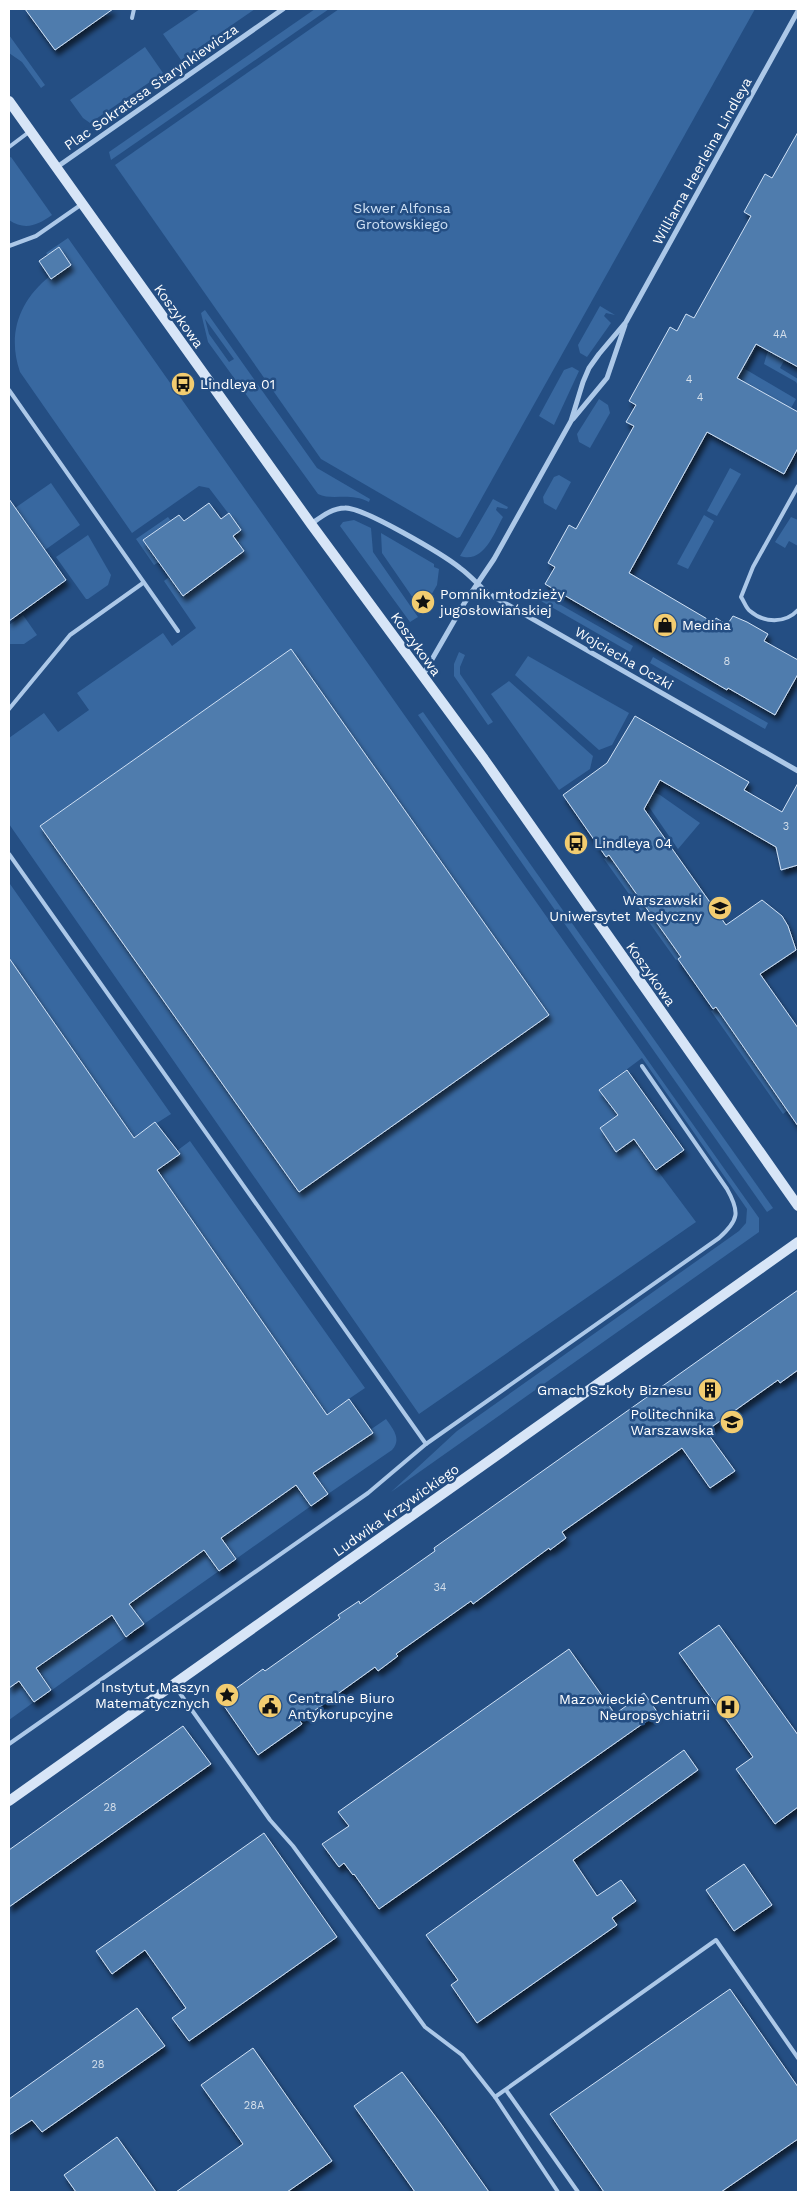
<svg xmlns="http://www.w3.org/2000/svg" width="807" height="2201" font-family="'Work Sans',sans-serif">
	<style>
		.green { fill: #3868a0; fill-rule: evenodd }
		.building { fill: #507bad; stroke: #d0e2f6; filter: url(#shadow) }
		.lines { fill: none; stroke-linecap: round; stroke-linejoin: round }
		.lane { stroke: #acc8e8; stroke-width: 4 }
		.street { stroke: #acc8e8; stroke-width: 5 }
		.secondary { stroke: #d7e5f7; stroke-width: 10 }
		.labels { text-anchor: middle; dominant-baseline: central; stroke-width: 5; stroke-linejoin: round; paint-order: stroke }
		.number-label { font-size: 11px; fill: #d3deea }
		.street-label { font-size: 14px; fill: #fff; stroke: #244e83 }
		.park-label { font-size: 14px; fill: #d0e2f6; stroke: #244e83 }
		.poi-label { font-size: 14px; fill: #fff; stroke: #244e83; text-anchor: start }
	</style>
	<defs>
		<filter id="shadow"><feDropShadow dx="3" dy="5.5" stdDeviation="2.5" flood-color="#0009"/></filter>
	</defs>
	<rect width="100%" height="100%" fill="#244e83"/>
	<g class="green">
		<path d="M 200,9 L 255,9 L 181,60 L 163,34 Z"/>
		<path d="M 315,9 L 329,9 L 111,160 L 109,152 Z"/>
		<path d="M 339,9 L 755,9 L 460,537 L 457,538 L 321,459 L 115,165 Z"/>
		<path d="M 9,35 L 45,85 L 41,88 L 22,62 L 9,53 Z"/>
		<path d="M 145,47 L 163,73 L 90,123 L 83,118 L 70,100 Z"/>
		<path d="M 11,157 L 52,215 C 38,225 25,231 9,220 L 9,158 Z"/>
		<path d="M 68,238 L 759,1218 L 759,1232 L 391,1492 L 457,1431 L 739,1231 L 746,1223 L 747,1209 L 642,1058 L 599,1090 L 618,1115 L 600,1129 L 616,1152 L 634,1139 L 696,1222 L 419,1414 L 9,824 L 9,738 L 44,713 L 58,732 L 89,710 L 77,693 L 163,633 L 172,646 L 196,628 L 164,581 L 169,577 L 184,596 L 244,551 L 233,536 L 241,530 L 209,488 L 199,486 L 132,533 L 20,372 C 7,334 19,301 50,276 L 51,279 L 71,265 L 59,247 L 48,255 L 46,253 ZM 291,649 L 549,1015 L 299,1192 L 41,825 Z"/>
		<path d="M 600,306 L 615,315 L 606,313 L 604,316 L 611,323 L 587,357 L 580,353 L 578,345 Z"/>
		<path d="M 205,310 L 317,468 L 370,499 L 369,502 C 350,492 332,501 318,494 L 208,342 L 201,313 ZM 205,319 L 234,359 L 229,362 L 209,334 Z"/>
		<path d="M 756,343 L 758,344 L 745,369 L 796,399 L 791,408 L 732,375 Z"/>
		<path d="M 768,350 L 785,359 L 780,368 L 798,379 L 798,386 L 796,382 L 764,364 Z"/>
		<path d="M 572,367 L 579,371 L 554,425 L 539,416 L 564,370 Z"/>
		<path d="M 599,399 L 608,405 L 610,413 L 590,448 L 579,442 L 577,434 Z"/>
		<path d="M 730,468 L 741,474 L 717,516 L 707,511 Z"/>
		<path d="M 559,475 L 571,482 L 556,510 L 544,503 L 543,497 L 554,477 Z"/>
		<path d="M 51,483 L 80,525 L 45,550 L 15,508 Z"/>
		<path d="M 493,499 L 508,507 L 507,509 L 497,507 L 496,510 L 503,517 C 494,533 484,564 460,556 Z"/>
		<path d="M 704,515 L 714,521 L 688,569 L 677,564 Z"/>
		<path d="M 168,517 L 171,521 L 143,540 L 159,562 L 154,565 L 136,539 Z"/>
		<path d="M 791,517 L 798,520 L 798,546 L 789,541 L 785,548 L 775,542 Z"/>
		<path d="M 354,520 L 371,528 L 373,552 L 418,617 L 410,622 L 340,526 L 343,522 Z"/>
		<path d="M 381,533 L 434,564 L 434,567 L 439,569 L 437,585 L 422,611 L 382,553 Z"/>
		<path d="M 88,535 L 111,575 L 108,585 L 88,599 L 86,599 L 56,557 Z"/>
		<path d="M 533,589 L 633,646 L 630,652 L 527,593 L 527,591 Z"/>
		<path d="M 23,615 L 37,635 L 24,644 L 9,644 L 9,625 Z"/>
		<path d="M 459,652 L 465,655 L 460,667 L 460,674 L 493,722 L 488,725 L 454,676 L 454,664 Z"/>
		<path d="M 528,656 L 629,713 L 612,745 L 599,750 L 515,675 Z"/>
		<path d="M 653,657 L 768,723 L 765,729 L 650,663 Z"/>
		<path d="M 509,681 L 593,756 L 590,769 L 559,790 L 491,694 Z"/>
		<path d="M 423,712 L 773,1208 L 767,1212 L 418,715 Z"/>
		<path d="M 641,786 L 660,795 L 700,823 L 678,849 L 638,791 Z"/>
		<path d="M 609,855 L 681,957 L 676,960 L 604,859 Z"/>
		<path d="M 10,884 L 171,1114 L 138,1135 L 150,1151 L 145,1154 L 9,958 Z"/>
		<path d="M 717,1008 L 788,1110 L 783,1114 L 711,1011 Z"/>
		<path d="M 190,1141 L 365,1388 L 331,1411 L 355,1445 L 372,1434 L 370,1430 L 386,1419 C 393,1429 402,1439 392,1450 L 328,1494 L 313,1473 L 349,1447 L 157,1170 L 180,1154 L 178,1150 Z"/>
		<path d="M 296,1485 L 311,1506 L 236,1559 L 221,1538 Z"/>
		<path d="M 204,1550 L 219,1571 L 144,1624 L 129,1604 Z"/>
		<path d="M 112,1615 L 126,1637 L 52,1690 L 37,1668 Z"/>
		<path d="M 19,1681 L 34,1702 L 9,1720 L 9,1688 Z"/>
	</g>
	<g class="building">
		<path d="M 25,9 L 113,9 L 55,50 Z"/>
		<path d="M 798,132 L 798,367 L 756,344 L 737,378 L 798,412 L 798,448 L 784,474 L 707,432 L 629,573 L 714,623 L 716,618 L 727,625 L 733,616 L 747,622 L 768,634 L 764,641 L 798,660 L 798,674 L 775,715 L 728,688 L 727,690 L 545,584 L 555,567 L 548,563 L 569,525 L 576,529 L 634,426 L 626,422 L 636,405 L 629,401 L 670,327 L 677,331 L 686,314 L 694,318 L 751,216 L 744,212 L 765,174 L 772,178 Z"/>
		<path d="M 59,247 L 71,265 L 51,279 L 39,261 Z"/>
		<path d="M 9,499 L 66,580 L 9,621 Z"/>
		<path d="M 209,503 L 221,519 L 229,513 L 241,530 L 233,536 L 244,551 L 183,596 L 143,540 L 179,515 L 184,521 Z"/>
		<path d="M 291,649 L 549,1015 L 299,1192 L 40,826 Z"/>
		<path d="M 635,716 L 749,782 L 744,790 L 782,812 L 798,783 L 798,865 L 781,870 L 776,847 L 660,780 L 644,809 L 726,925 L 762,900 L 782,916 L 788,926 L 796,950 L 760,974 L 798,1028 L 798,1126 L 716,1007 L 713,1009 L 678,959 L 681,957 L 609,855 L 606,857 L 563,795 L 607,763 Z"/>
		<path d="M 9,958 L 134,1138 L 155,1122 L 180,1154 L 157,1170 L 327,1415 L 349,1399 L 373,1433 L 313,1473 L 328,1494 L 311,1506 L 296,1485 L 221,1538 L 236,1559 L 219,1571 L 204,1550 L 129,1604 L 144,1624 L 135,1630 L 126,1637 L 112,1615 L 36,1668 L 51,1690 L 34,1702 L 19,1681 L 9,1688 Z"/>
		<path d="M 627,1070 L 684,1150 L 656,1170 L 634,1139 L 616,1152 L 600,1128 L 618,1115 L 599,1090 Z"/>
		<path d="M 798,1290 L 798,1370 L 780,1383 L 778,1380 L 706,1431 L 735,1471 L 710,1488 L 682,1448 L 562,1532 L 566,1538 L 550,1550 L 549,1548 L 473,1604 L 471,1601 L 396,1654 L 398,1656 L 378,1671 L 375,1667 L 300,1721 L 302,1724 L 258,1755 L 220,1700 L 263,1669 L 265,1671 L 340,1618 L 338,1615 L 359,1601 L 360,1604 L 435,1551 L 434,1548 Z"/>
		<path d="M 719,1625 L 798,1735 L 798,1807 L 775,1824 L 736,1769 L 753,1757 L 679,1653 Z"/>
		<path d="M 569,1649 L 615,1714 L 644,1693 L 658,1713 L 379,1909 L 354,1874 L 353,1875 L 344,1863 L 339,1867 L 322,1844 L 349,1826 L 338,1812 Z"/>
		<path d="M 183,1726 L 211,1764 L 9,1907 L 9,1850 Z"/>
		<path d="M 684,1750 L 698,1770 L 573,1860 L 597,1896 L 621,1880 L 636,1901 L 612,1918 L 617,1925 L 477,2023 L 451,1985 L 458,1980 L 426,1935 Z"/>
		<path d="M 264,1833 L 337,1937 L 189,2041 L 172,2018 L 186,2008 L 145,1950 L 112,1974 L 96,1951 Z"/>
		<path d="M 744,1864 L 772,1905 L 734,1931 L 706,1890 Z"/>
		<path d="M 730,1989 L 798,2087 L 798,2139 L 721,2192 L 604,2192 L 550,2114 Z"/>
		<path d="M 137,2008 L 165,2046 L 42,2132 L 32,2120 L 9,2135 L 9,2099 Z"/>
		<path d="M 253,2048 L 332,2161 L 287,2192 L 176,2192 L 243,2144 L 201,2085 Z"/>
		<path d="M 402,2072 L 441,2124 L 489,2192 L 415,2192 L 354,2106 Z"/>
		<path d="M 117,2137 L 156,2192 L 76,2192 L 64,2175 Z"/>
	</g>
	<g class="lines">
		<g class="lane">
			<path d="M 132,18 L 134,9"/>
			<path d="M 9,147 L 29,132"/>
			<path d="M 9,246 L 36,236 L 82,204"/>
			<path d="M 9,390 L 178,631"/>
			<path d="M 798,486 L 753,567 L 741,597 C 744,601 746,608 750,611 C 764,623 785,624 798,610"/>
			<path d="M 9,709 L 70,635 L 143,583"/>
			<path d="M 9,854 L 426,1444 L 719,1238 C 739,1220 740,1212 727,1189 L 642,1066"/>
			<path d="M 174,1685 L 270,1820 L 293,1846 L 425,2027 L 462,2055 L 495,2097 L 716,1940 L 798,2058"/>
			<path d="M 9,1744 L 368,1493 L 426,1444"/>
			<path d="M 506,2090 L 578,2192"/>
			<path d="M 495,2097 L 558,2192"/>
		</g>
		<g class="street">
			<path d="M 57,167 L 283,9"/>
			<path d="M 573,419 L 607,378 L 625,325"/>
			<path d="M 311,524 C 321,517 332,508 345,508 C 363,507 444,555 460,568 C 471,576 479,586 489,594 L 798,771"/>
			<path d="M 423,675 L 465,602 L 494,559 L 571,421 L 583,382 L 589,368 L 599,354 L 626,322 L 798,11"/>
		</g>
		<g class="secondary">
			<path d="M 9,101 L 311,524 L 484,759 L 798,1206"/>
			<path d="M 9,1801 L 798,1242"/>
		</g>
	</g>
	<defs>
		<g id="bus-disc" transform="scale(1.25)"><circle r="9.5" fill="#f2cc70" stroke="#244e83"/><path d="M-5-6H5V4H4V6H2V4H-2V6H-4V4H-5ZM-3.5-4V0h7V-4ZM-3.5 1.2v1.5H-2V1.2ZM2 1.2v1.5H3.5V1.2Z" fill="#111"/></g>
		<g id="sight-disc" transform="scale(1.25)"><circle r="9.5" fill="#f2cc70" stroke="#244e83"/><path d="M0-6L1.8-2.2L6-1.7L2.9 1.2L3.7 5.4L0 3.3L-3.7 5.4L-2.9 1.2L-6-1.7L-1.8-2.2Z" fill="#111"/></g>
		<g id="shop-disc" transform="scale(1.25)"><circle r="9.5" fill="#f2cc70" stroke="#244e83"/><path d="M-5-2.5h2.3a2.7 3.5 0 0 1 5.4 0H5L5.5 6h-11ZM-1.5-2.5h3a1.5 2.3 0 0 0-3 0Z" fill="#111"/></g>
		<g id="university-disc" transform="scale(1.25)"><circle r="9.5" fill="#f2cc70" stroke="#244e83"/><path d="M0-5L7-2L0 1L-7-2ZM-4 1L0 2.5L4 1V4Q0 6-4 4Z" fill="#111"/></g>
		<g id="building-disc" transform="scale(1.25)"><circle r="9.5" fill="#f2cc70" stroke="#244e83"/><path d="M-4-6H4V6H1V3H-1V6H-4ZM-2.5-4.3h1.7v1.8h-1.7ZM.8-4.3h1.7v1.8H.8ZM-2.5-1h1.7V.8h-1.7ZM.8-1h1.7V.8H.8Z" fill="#111"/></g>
		<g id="civic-disc" transform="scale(1.25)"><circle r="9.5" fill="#f2cc70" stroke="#244e83"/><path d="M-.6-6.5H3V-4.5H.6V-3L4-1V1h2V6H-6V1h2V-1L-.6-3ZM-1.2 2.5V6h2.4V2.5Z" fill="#111"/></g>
		<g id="hospital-disc" transform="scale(1.25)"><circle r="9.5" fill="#f2cc70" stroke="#244e83"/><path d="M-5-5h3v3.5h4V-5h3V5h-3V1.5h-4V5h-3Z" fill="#111"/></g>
	</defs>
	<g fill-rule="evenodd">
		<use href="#bus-disc" x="183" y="384"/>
		<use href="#sight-disc" x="423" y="602"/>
		<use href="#shop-disc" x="665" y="625"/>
		<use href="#bus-disc" x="576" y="843"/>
		<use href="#university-disc" x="720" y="908"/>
		<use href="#building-disc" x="710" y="1390"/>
		<use href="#university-disc" x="732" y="1422"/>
		<use href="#sight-disc" x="227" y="1695"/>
		<use href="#civic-disc" x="270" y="1706"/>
		<use href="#hospital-disc" x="728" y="1707"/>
	</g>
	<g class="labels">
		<g class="number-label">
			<text x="780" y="334">4A</text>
			<text x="689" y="379">4</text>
			<text x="700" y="397">4</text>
			<text x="727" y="661">8</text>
			<text x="786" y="826">3</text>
			<text x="440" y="1587">34</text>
			<text x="110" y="1807">28</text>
			<text x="98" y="2064">28</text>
			<text x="254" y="2105">28A</text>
		</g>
		<g class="street-label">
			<text transform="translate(151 87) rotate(-35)">Plac Sokratesa Starynkiewicza</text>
			<text transform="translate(702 161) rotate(-61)">Williama Heerleina Lindleya</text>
			<text transform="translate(179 316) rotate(55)">Koszykowa</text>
			<text transform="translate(416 644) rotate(54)">Koszykowa</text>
			<text transform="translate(624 658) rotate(30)">Wojciecha Oczki</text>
			<text transform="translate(651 974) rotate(55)">Koszykowa</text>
			<text transform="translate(396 1510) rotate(-35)">Ludwika Krzywickiego</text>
		</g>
		<g class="park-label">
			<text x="402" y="208">Skwer Alfonsa<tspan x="402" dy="16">Grotowskiego</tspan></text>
		</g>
		<g class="poi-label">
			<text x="200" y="384">Lindleya 01</text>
			<text x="440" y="594">Pomnik młodzieży<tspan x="440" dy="16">jugosłowiańskiej</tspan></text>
			<text x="682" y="625">Medina</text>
			<text x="594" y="843">Lindleya 04</text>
			<text x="702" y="900" text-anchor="end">Warszawski<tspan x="702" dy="16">Uniwersytet Medyczny</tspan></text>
			<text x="692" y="1390" text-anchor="end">Gmach Szkoły Biznesu</text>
			<text x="714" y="1414" text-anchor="end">Politechnika<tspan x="714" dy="16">Warszawska</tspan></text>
			<text x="210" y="1687" text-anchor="end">Instytut Maszyn<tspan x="210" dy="16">Matematycznych</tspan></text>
			<text x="288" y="1698">Centralne Biuro<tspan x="288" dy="16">Antykorupcyjne</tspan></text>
			<text x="710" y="1699" text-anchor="end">Mazowieckie Centrum<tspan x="710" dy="16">Neuropsychiatrii</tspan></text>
		</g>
	</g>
	<rect width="807" height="2201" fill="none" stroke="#ffffff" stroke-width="20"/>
</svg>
